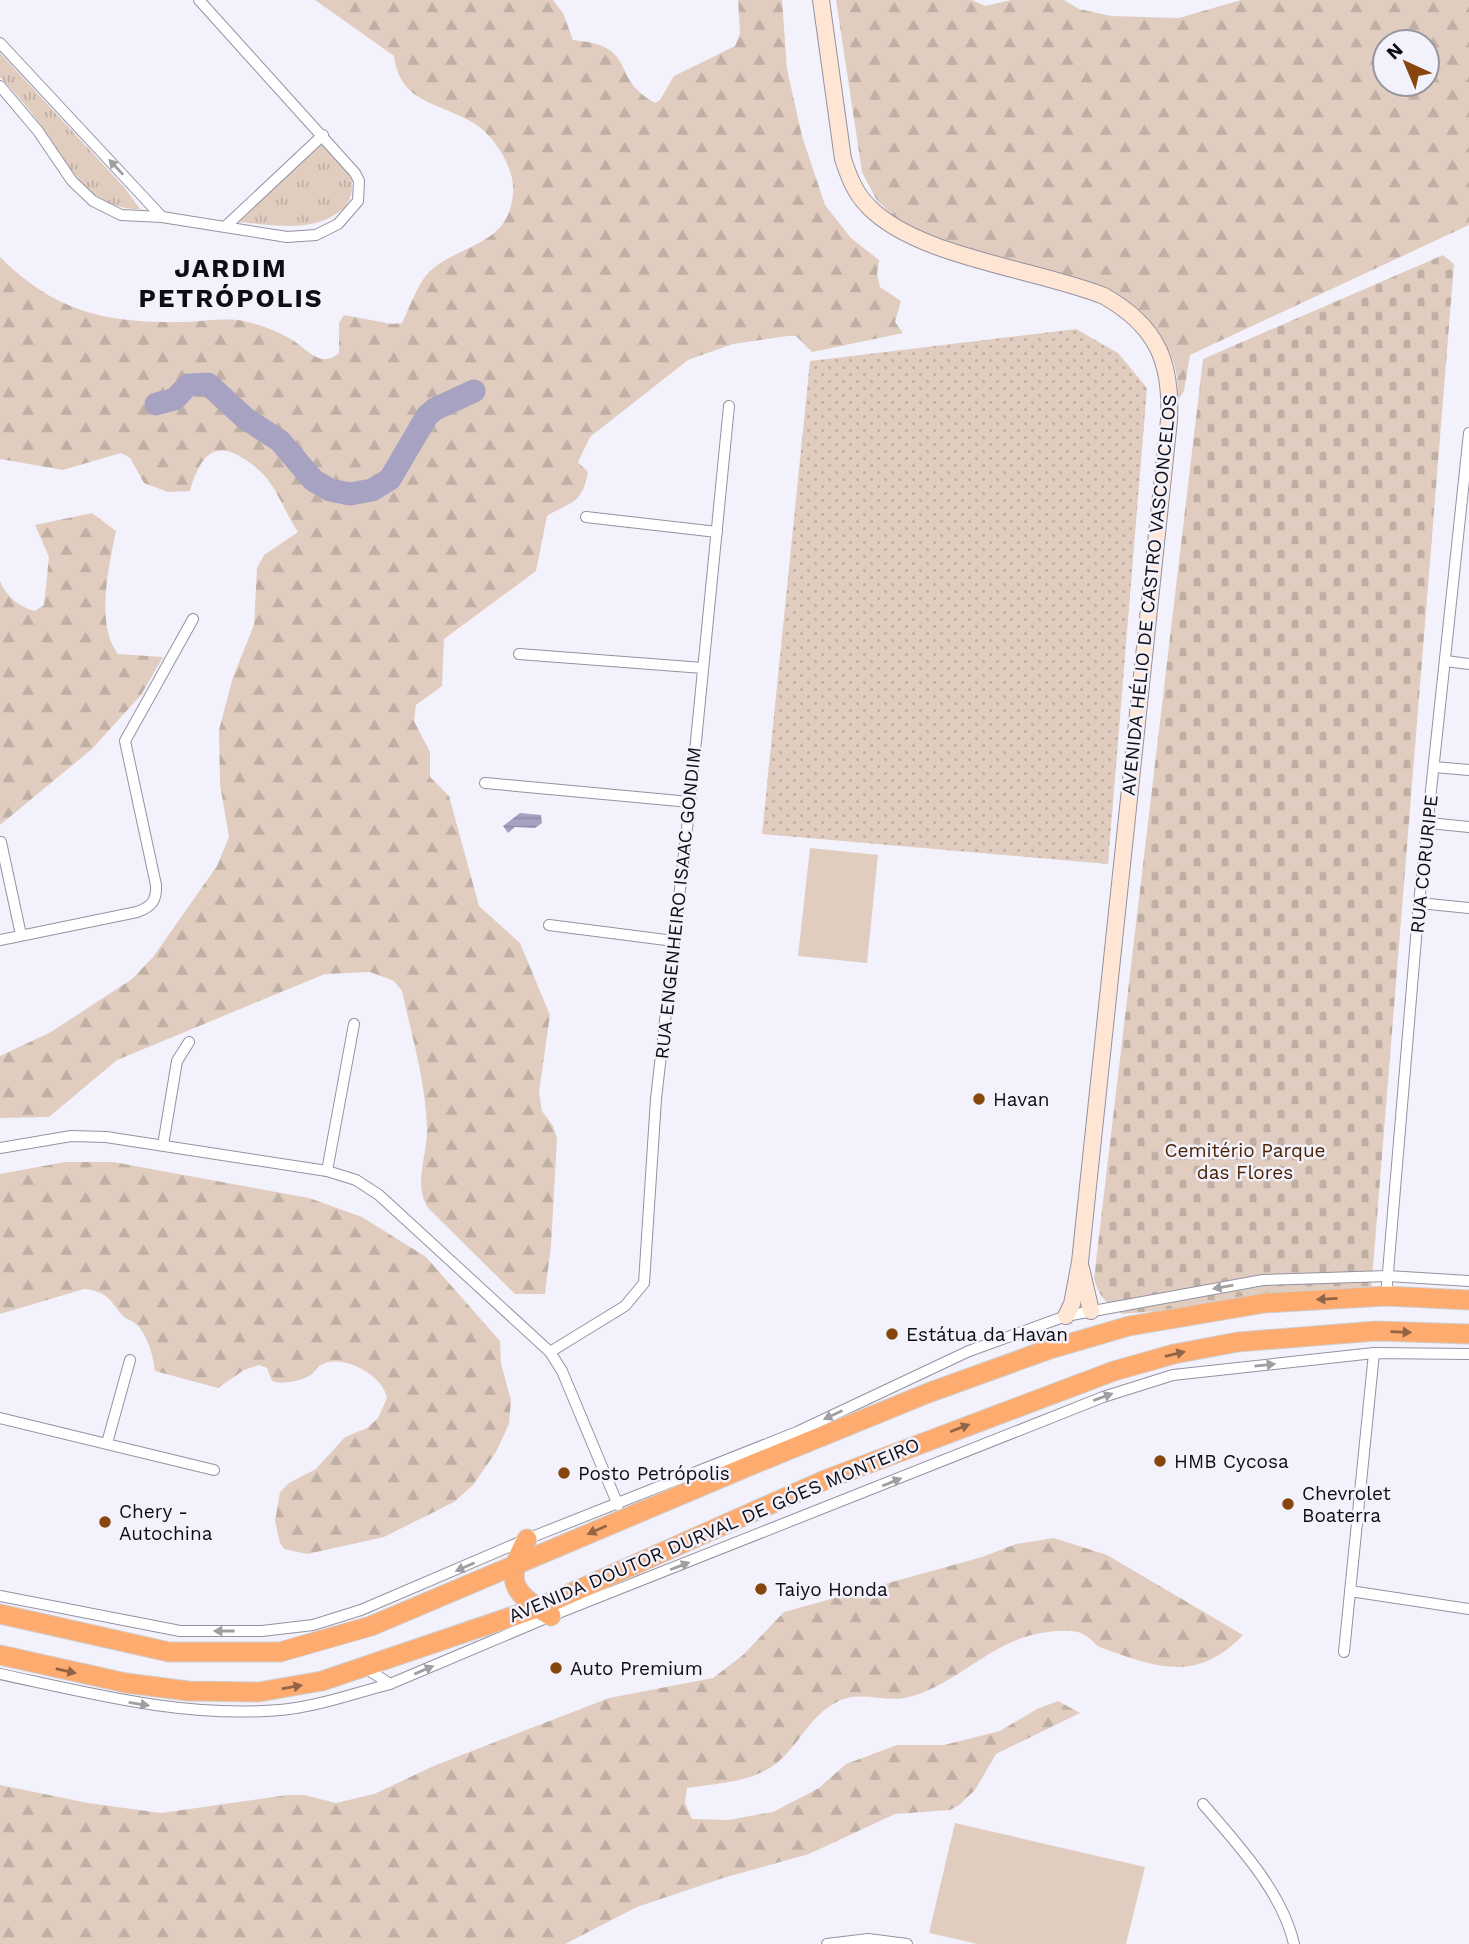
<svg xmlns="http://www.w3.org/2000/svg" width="1469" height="1944" font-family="'Work Sans',sans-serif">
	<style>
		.grass { fill: url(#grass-dots) }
		.forest { fill: url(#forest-firs); fill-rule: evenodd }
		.cemetery { fill: url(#cemetery-stones) }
		.park { fill: url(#park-tufts) }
		.garden { fill: #e1cdc0 }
		.water { fill: url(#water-rules) }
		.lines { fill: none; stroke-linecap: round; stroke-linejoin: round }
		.river { stroke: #a7a2c2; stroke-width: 23 }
		.street-casing { stroke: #9492a2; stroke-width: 12 }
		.secondary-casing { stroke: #9492a2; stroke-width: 18 }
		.highway-casing { stroke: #cfcfd0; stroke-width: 21 }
		.street { stroke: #fff; stroke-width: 10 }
		.secondary { stroke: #ffe6d4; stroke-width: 16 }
		.highway { stroke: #feab70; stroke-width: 19 }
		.oneway { fill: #9f9ea1 }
		.oneway2 { fill: #926446 }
		.poi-dot { fill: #86460e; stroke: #f3f2fc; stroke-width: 2.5 }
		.labels { text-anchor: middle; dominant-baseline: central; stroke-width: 5; stroke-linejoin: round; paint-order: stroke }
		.street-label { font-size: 19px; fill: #0e0d13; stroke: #f3f2fc }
		.poi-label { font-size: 19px; fill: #0e0d13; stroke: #f3f2fc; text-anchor: start }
		.park-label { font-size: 19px; fill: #4a2200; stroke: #f3f2fc }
		.district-label { font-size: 26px; font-weight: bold; letter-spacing: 2px; fill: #0e0d13; stroke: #f3f2fc }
	</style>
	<defs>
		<pattern id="grass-dots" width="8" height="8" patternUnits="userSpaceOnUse" patternTransform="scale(1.75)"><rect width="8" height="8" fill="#e1cdc0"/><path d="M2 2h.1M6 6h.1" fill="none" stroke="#c0afa4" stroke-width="1.8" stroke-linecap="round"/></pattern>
		<pattern id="forest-firs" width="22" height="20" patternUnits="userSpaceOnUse" patternTransform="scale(1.75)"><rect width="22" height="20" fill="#e1cdc0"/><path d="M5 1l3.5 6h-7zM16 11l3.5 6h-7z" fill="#c0afa4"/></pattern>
		<pattern id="cemetery-stones" width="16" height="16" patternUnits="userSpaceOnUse" patternTransform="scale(1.75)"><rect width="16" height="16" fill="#e1cdc0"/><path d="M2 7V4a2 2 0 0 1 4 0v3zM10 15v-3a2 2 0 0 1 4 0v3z" fill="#c0afa4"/></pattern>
		<pattern id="park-tufts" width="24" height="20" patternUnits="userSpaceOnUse" patternTransform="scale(1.75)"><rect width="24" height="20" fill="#e1cdc0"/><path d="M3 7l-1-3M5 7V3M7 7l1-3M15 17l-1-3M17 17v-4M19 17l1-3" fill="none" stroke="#c0afa4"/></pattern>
		<pattern id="water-rules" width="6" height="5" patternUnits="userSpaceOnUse" patternTransform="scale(1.75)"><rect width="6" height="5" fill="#a7a2c2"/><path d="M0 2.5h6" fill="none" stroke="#8f8aa6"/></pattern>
	</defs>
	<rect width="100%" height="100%" fill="#f3f2fc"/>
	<path class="grass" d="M 1076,329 L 1118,353 L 1147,388 L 1108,864 L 762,834 L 810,361 Z"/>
	<g class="forest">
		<path d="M 315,0 L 553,0 L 563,13 L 573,40 C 640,46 608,77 655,103 L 660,100 L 674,76 L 735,46 L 740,33 L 738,0 L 782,0 L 787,69 L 802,136 L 825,205 L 851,238 L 879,260 L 877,274 L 880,287 L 901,301 L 895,322 L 903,333 L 812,352 L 796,336 L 788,336 L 733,344 L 688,360 L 590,437 L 578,462 L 588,472 C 582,505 571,501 547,516 L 536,571 L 444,639 L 442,686 L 416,705 L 414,721 L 430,752 L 430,777 L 449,796 L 479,906 L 520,943 L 550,1015 L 539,1092 L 542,1111 L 553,1126 L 557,1139 L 551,1245 L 545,1294 L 515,1294 L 428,1208 C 413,1184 427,1157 427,1130 C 426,1083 412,1037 402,991 L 394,981 L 370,972 L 325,974 L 117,1060 L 49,1117 L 0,1118 L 0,1056 L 51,1032 L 132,979 L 153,957 L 217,866 L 229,837 L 220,784 L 219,730 L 233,677 L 254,625 L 257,568 L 264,555 L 298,532 C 285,513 277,487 260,471 C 222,438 203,445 190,491 L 168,492 L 144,483 L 130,458 L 121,453 L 63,470 L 0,459 L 0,257 C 54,311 104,323 180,322 C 199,322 225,317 244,321 C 258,324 277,331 289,338 C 306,347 320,370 339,353 L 339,323 L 344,315 L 392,324 L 402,323 C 410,307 417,284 430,271 C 461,243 511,246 513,191 C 515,167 491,131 470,121 C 436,102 400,102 394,56 Z"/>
		<path d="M 836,0 L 972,0 L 985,6 L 1011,0 L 1064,0 L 1079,9 L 1111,16 L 1179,18 L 1241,0 L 1469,0 L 1469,225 L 1190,355 L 1184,391 L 1177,402 C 1182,360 1162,335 1134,308 L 906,229 L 876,199 L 862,172 ZM 1385,42 L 1427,42 L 1427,84 L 1385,84 Z"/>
		<path d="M 92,513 L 116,531 C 109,566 95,624 118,654 L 163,657 L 141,695 L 92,749 L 0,825 L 0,581 C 6,596 19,607 35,611 L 44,605 L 49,557 L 35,525 Z"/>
		<path d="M 65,1162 L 113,1162 L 309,1198 L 362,1217 L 426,1257 L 500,1341 L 501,1364 L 511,1400 L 509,1424 L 496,1452 L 473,1485 L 454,1502 L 384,1537 L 307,1554 L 284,1549 L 280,1543 L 275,1521 L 280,1492 L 289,1483 L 316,1469 L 345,1437 L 367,1428 L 378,1418 L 387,1398 C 383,1374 341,1353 321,1365 C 316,1367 314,1374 309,1376 C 300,1381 281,1385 272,1381 L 267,1368 L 259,1365 L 244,1370 L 218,1388 L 155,1371 C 154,1358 147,1334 137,1325 C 134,1321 127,1320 123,1316 C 109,1300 109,1292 84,1289 L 0,1314 L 0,1174 Z"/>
		<path d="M 1054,1538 L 1107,1555 L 1243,1635 C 1197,1683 1158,1668 1102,1648 C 1095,1646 1092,1639 1085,1635 C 1073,1627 1042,1632 1028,1636 C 984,1649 950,1688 905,1698 C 882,1702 858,1690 837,1702 C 807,1718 801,1743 778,1762 C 753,1783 717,1783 687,1788 L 685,1803 L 692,1819 L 728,1820 L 773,1812 L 819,1788 L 846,1764 L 897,1745 L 944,1745 L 1000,1731 L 1037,1709 L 1058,1701 L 1080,1713 L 996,1754 L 975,1790 L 959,1805 L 950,1810 L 895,1814 L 809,1854 L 723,1878 L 637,1907 L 565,1944 L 0,1944 L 0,1785 L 88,1803 L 161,1813 L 288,1795 L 304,1795 L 336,1803 L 374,1794 L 436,1765 L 609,1698 L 713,1678 L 743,1655 L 784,1612 L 982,1557 L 1016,1544 Z"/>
	</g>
	<path class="cemetery" d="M 1443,255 L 1454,264 L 1371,1292 L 1122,1314 C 1107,1304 1098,1296 1094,1278 L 1203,359 Z"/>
	<g class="park">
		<path d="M 0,53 L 124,187 L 140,209 C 90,210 69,166 45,131 C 32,112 16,94 0,77 Z"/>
		<path d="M 323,143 C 332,153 347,165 351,177 C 354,188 351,200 344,208 C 315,234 274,225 238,222 Z"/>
	</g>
	<g class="garden">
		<path d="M 810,848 L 878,855 L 867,963 L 798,956 Z"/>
		<path d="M 955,1823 L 1145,1867 L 1126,1944 L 978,1944 L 929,1933 Z"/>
	</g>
	<path class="water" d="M 520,813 L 541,815 L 542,823 L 535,828 L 515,827 L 508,833 L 503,826 Z"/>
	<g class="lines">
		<path class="river" d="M 156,404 L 175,399 L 188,385 L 208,384 L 245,418 L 280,441 L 313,480 L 330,490 L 350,494 L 372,490 L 390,479 L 427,416 L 435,409 L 474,391"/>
		<g class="street-casing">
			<g id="street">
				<path d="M 0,43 L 162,217"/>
				<path d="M 0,86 L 38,131 L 72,181 L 93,201 L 121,215 L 162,217 L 287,237 L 316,235 L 338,224 L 358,201 L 359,181 L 355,173 L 199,0"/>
				<path d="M 226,226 L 323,135"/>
				<path d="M 586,517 L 717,532"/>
				<path d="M 519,654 L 703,668"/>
				<path d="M 1446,661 L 1469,664"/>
				<path d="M 1434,767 L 1469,770"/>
				<path d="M 485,783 L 690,802"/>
				<path d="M 1429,823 L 1469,827"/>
				<path d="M 1,842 L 21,935"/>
				<path d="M 1419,903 L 1469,908"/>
				<path d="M 549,925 L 674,941"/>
				<path d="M 0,940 L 137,912 C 151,907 157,901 156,885 L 125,741 L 193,619"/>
				<path d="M 163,1145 L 177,1061 L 189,1042"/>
				<path d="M 0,1148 L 71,1136 L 106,1137 L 327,1171 L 356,1180 L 379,1195 L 550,1352 L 562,1371 L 618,1505"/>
				<path d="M 327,1171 L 354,1024"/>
				<path d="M 1386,1296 L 1419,903 L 1469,433"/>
				<path d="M 550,1352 L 625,1306 L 644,1283 L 656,1099 L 690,802 L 729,406"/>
				<path d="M 0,1418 L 214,1470"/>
				<path d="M 107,1443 L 130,1360"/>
				<path d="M 1350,1591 L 1469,1609"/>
				<path d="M 0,1596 L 180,1631 L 262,1631 L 313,1625 L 361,1610 L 527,1539 L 797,1432 L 969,1351 L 1066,1316 L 1263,1280 L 1388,1276 L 1469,1281"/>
				<path d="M 1344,1652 L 1374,1353"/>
				<path d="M 364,1667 L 390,1684 L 551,1616 L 1103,1397 L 1173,1375 L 1374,1353 L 1469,1354"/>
				<path d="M 0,1674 C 93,1694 184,1718 280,1710 C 316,1707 355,1693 390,1684"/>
				<path d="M 1203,1804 C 1237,1844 1282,1891 1294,1944"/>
				<path d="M 827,1944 L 868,1939 L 907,1944"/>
			</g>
		</g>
		<g class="secondary-casing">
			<g id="secondary">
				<path d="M 821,0 L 843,159 C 849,177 855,193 868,206 C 916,257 1037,269 1104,296 C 1157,326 1172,362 1169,420 L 1080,1262 L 1072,1304 L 1066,1316"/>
				<path d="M 1081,1268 L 1091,1311"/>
			</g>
		</g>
		<g class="highway-casing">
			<g id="highway">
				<path d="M 527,1539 C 505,1580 510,1592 551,1616"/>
				<path d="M 0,1614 L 169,1652 L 280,1652 L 371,1626 L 749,1466 L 928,1393 L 1047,1350 L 1129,1326 L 1265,1303 L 1386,1296 L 1469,1300"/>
				<path d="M 0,1655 L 126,1683 L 188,1691 L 259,1692 L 322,1681 L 537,1608 L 825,1480 L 1114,1371 L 1174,1354 L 1238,1342 L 1376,1331 L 1469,1334"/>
			</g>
		</g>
		<use href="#street" class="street"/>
		<use href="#secondary" class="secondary"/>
		<use href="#highway" class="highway"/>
	</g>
	<defs><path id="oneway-solid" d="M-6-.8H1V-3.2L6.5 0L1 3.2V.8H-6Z" transform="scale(1.75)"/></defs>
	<g class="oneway">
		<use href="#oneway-solid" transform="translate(116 167) rotate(-133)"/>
		<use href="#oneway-solid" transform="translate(1223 1287) rotate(170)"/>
		<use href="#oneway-solid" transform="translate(1265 1365) rotate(-6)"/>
		<use href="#oneway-solid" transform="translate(1103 1397) rotate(-20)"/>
		<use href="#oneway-solid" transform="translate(833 1415) rotate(155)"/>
		<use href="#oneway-solid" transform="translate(892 1482) rotate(-22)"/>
		<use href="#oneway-solid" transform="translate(680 1566) rotate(-21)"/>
		<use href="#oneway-solid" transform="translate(465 1567) rotate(156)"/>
		<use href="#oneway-solid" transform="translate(224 1631) rotate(180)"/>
		<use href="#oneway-solid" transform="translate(424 1670) rotate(-23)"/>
		<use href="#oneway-solid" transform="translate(139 1704) rotate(9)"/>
	</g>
	<g class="oneway2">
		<use href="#oneway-solid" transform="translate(1327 1299) rotate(177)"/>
		<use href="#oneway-solid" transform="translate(1401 1332) rotate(2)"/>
		<use href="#oneway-solid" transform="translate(1175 1354) rotate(-13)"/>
		<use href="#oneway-solid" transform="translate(960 1428) rotate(-21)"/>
		<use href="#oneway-solid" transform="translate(597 1530) rotate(156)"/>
		<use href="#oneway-solid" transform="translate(66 1671) rotate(13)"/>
		<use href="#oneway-solid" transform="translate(292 1687) rotate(-10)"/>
	</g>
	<g class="poi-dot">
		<circle cx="979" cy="1099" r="7"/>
		<circle cx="892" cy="1334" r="7"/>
		<circle cx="1160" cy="1461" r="7"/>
		<circle cx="564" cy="1473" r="7"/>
		<circle cx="1288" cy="1504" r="7"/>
		<circle cx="105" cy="1522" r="7"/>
		<circle cx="761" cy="1589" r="7"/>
		<circle cx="556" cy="1668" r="7"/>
	</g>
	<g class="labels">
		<g class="street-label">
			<text transform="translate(1149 595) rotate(-84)">AVENIDA HÉLIO DE CASTRO VASCONCELOS</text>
			<text transform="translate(1424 864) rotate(-84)">RUA CORURIPE</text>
			<text transform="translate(678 903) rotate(-84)">RUA ENGENHEIRO ISAAC GONDIM</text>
			<text transform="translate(714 1530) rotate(-23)">AVENIDA DOUTOR DURVAL DE GÓES MONTEIRO</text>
		</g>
		<g class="poi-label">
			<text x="993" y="1099">Havan</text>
			<text x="906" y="1334">Estátua da Havan</text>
			<text x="1174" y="1461">HMB Cycosa</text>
			<text x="578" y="1473">Posto Petrópolis</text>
			<text x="1302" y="1493">Chevrolet<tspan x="1302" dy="22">Boaterra</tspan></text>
			<text x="119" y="1511">Chery -<tspan x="119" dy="22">Autochina</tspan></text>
			<text x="775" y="1589">Taiyo Honda</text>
			<text x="570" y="1668">Auto Premium</text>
		</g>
		<g class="park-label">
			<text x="1245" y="1150">Cemitério Parque<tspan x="1245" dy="22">das Flores</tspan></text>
		</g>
		<g class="district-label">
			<text x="231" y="268">JARDIM<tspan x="231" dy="30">PETRÓPOLIS</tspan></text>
		</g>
	</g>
	<g transform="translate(1406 63) rotate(316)"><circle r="33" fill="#f3f2fc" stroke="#97969f" stroke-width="2"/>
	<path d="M0-5L12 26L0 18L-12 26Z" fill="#86460e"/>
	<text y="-10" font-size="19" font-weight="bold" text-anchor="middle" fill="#0e0d13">N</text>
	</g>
</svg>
